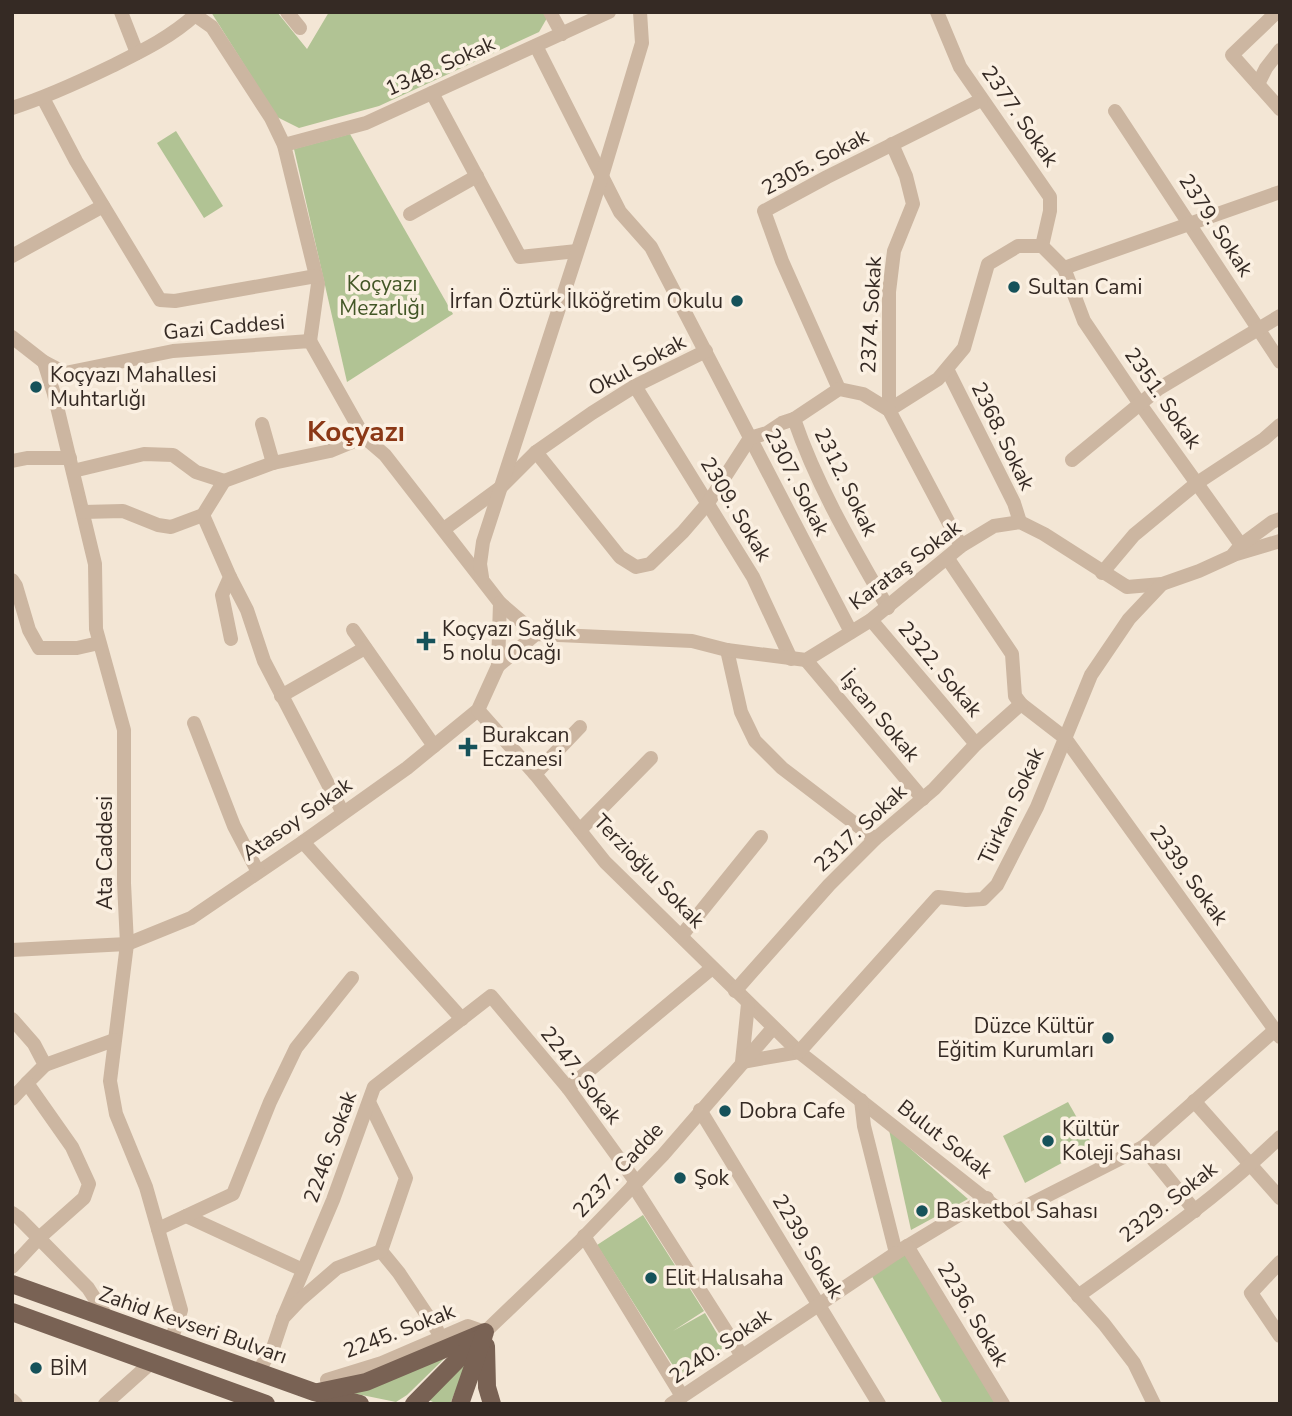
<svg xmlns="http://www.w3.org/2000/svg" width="1292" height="1416" font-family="'Nunito Sans',sans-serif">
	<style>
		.green { fill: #b1c394 }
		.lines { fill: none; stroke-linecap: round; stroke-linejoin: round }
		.minor { stroke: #ccb6a1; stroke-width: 14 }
		.major { stroke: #796254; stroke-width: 18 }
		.poi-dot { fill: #16525a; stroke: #fbf0e2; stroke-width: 2.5 }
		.labels { text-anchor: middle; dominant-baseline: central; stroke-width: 7; stroke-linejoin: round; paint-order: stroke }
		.street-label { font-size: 21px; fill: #352a24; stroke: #fbf0e2 }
		.park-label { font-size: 21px; fill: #425626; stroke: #fbf0e2 }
		.poi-label { font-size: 21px; fill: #352a24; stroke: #fbf0e2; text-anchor: start }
		.district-label { font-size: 28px; font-weight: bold; fill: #8b3816; stroke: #fbf0e2 }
	</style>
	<rect width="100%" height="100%" fill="#f3e6d5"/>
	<g class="green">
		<path d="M 211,12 L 277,12 L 307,49 L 329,12 L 543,12 L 547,18 L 539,32 L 379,106 L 299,128 L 277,117 Z"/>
		<path d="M 176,131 L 223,206 L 204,218 L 157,143 Z"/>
		<path d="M 350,134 L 453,314 L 347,382 L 294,149 Z"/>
		<path d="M 1068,1102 L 1093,1146 L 1025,1183 L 1003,1136 Z"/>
		<path d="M 889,1130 L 968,1199 L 911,1230 Z"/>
		<path d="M 643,1215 L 704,1311 L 673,1331 L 705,1313 L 725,1347 L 679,1375 L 597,1245 Z"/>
		<path d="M 907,1246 L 1003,1404 L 943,1404 L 869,1271 Z"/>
		<path d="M 449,1354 L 407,1395 L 396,1402 L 352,1393 Z"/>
		<path d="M 463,1365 L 465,1368 L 450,1404 L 437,1404 L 429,1400 Z"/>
	</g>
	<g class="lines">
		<g class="minor">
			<path d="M 121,12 L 137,53"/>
			<path d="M 287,12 L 300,28"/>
			<path d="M 550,12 L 562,34"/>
			<path d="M 937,12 L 960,67 L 1050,197 L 1050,211 L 1042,246"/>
			<path d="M 1277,12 L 1232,55 L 1280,109"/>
			<path d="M 195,15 L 212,27 L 271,118 L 284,145 L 318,284 L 310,341"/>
			<path d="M 536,46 L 620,212 L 651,247 L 851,632"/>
			<path d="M 1258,84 L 1266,68 L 1280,50"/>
			<path d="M 432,93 L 520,257 L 577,251"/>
			<path d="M 43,98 L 76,161 L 160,300 L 175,301 L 316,276"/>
			<path d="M 12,108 C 47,97 79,82 112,66 C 142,51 171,37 195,15"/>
			<path d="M 1115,111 L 1280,362"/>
			<path d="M 284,145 L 366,123 L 609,12"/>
			<path d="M 410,214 L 477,176"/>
			<path d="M 12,256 L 103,206"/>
			<path d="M 1064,268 L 1280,192"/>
			<path d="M 12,337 L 44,362 L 65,373 L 173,351 L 310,341 L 364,437 L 385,455 L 500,603 L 498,666 L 478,710 L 407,768 L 303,842 L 191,918 L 127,944 L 12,950"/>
			<path d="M 44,362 L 54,394 L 95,564 L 96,629 L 124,730 L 124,883 L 127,944 L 110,1081 L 116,1114 L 146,1187 L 181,1310 L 171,1341"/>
			<path d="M 947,369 L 1014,503 L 1020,522"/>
			<path d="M 635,386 L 753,577 L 791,659"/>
			<path d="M 839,389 L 782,261 L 764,211 L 827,177 L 981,100"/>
			<path d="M 889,410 L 938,379 L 964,348 L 988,264 L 1018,246 L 1042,246 L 1064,268 L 1084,321 L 1140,404 L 1241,545"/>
			<path d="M 889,410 L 889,292 L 894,251 L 913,204 L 906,176 L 892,144"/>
			<path d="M 262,424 L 273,463"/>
			<path d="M 536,452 L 620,557 L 636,567 L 650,564 L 683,532 L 708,503 L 750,438 L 767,433 L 782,423 L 794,419"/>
			<path d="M 1072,460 L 1158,389 L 1280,316"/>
			<path d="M 12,461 L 27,458 L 70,458"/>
			<path d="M 73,471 L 144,454 L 173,455 L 196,472 L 224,481"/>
			<path d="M 83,512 L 123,511 L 158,525 L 171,527 L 203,515 L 224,481 L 273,463 L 330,451 L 364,437"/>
			<path d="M 203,515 L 230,577 L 222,595 L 231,639"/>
			<path d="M 444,529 L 500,488 L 536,452 L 592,413 L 635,386 L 706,351"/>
			<path d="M 1233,555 L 1280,541"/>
			<path d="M 948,559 L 1012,654 L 1015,696 L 1021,704 L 1065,738 L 1280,1037"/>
			<path d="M 1102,573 L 1134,535 L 1197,483 L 1264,439 L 1280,425"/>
			<path d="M 230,577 L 247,610 L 264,661 L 343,813"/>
			<path d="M 482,577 L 480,564 L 483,542 L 602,176 L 642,43 L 640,12"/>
			<path d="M 12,580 L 16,586 L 29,630 L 39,648 L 77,648 L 99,643"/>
			<path d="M 500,603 L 536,634"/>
			<path d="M 888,608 C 853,547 817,486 794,419 L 839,389 L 863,394 L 889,410 L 961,546"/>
			<path d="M 871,620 L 976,744"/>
			<path d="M 353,630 L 434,746"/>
			<path d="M 727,650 L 741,712 L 755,741 L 782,768 L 875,839"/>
			<path d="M 806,660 L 923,799"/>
			<path d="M 498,666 L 536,634 L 692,641 L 727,650 L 806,660 L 871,620 L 961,546 L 994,526 L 1020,522 L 1044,534 L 1127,587 L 1162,584 L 1199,571 L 1232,556 L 1241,545 L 1272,522 L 1280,519"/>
			<path d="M 281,696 L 365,648"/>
			<path d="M 478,710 L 535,774 L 605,862 L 799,1052 L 1007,1216 L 1104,1324 L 1134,1363 L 1154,1404"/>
			<path d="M 194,723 L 234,826 L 258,872"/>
			<path d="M 535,774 L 580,727"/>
			<path d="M 580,830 L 651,758"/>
			<path d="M 303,842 L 462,1019"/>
			<path d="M 682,935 L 761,837"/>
			<path d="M 735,991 L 829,885 L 875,839 L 934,789 L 976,744 L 1021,704"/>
			<path d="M 748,1004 L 742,1062 L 799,1052"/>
			<path d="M 12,1019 L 34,1044 L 45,1065 L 27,1083 L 72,1147 L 89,1184 L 84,1198 L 39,1238 L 12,1267"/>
			<path d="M 799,1052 L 938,897 L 966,900 L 983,899 L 997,885 L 1037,807 L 1091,675 L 1129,619 L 1162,584"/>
			<path d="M 45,1065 L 114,1040"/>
			<path d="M 568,1088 L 712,968"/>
			<path d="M 12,1099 L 27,1083"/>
			<path d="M 861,1100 L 864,1126 L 896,1253 L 987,1198"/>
			<path d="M 1194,1101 L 1280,1198"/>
			<path d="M 369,1102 L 406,1178 L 381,1251"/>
			<path d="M 700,1110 L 879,1404"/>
			<path d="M 1143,1147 L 1195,1211"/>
			<path d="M 633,1185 L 742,1356"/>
			<path d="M 12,1213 L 19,1218 L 88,1288 L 108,1319"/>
			<path d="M 186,1216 L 303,1270"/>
			<path d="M 1007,1216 L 1143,1147 L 1275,1030"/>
			<path d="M 158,1229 L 233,1194 L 270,1102 L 296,1048 L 352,978"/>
			<path d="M 584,1236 L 682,1396"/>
			<path d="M 907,1246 L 1003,1404"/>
			<path d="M 381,1251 L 399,1273 L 437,1330"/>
			<path d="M 1280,1262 L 1251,1293 L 1280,1336"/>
			<path d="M 1078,1296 C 1148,1246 1218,1197 1280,1137"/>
			<path d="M 283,1318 L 333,1200 L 374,1087 L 491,996 L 568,1088 L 636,1182"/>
			<path d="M 258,1372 L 274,1345 L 283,1318 L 300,1300 L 337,1268 L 381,1251"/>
			<path d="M 327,1380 L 382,1363 L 468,1326 L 485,1332 L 579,1242 L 663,1155 L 773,1028"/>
			<path d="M 12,1400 L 16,1404"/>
			<path d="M 105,1404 L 153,1361"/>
			<path d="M 671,1404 L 896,1253"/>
		</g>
		<g class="major">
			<path d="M 12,1284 L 314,1392 L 360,1404"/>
			<path d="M 12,1312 L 266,1404"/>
			<path d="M 486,1346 L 487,1387 L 492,1404"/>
			<path d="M 318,1392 L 366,1382 L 485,1332"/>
			<path d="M 414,1404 L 478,1339"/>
			<path d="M 460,1404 L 484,1335"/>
		</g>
	</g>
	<g class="poi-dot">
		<circle cx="1014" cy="287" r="7"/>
		<circle cx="737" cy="301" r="7"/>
		<circle cx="36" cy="387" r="7"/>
		<path d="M422.5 630.5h7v7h7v7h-7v7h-7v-7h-7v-7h7z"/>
		<path d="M464.5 736.5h7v7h7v7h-7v7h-7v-7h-7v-7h7z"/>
		<circle cx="1108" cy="1038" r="7"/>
		<circle cx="725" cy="1111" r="7"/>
		<circle cx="1048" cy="1141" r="7"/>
		<circle cx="680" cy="1178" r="7"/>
		<circle cx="922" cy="1211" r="7"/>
		<circle cx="651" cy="1278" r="7"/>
		<circle cx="36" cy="1368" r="7"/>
	</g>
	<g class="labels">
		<g class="street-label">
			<text transform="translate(440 66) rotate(-24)">1348. Sokak</text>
			<text transform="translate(1020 116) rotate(55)">2377. Sokak</text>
			<text transform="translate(815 162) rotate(-28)">2305. Sokak</text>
			<text transform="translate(1216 225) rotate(57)">2379. Sokak</text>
			<text transform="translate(871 315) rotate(-87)">2374. Sokak</text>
			<text transform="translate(224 327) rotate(-5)">Gazi Caddesi</text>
			<text transform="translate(637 365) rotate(-28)">Okul Sokak</text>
			<text transform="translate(1163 398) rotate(55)">2351. Sokak</text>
			<text transform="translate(1003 436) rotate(64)">2368. Sokak</text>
			<text transform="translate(797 482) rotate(63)">2307. Sokak</text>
			<text transform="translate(846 482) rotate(64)">2312. Sokak</text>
			<text transform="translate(736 509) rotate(59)">2309. Sokak</text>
			<text transform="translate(905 565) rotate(-37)">Karataş Sokak</text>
			<text transform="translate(940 669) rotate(50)">2322. Sokak</text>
			<text transform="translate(880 716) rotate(50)">İşcan Sokak</text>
			<text transform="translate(1011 806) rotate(-65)">Türkan Sokak</text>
			<text transform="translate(297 819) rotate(-35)">Atasoy Sokak</text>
			<text transform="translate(860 828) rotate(-43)">2317. Sokak</text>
			<text transform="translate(105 853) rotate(-90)">Ata Caddesi</text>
			<text transform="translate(649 871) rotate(46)">Terzioğlu Sokak</text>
			<text transform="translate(1189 875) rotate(54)">2339. Sokak</text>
			<text transform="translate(581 1075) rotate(52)">2247. Sokak</text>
			<text transform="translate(945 1139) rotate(38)">Bulut Sokak</text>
			<text transform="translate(330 1147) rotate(-70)">2246. Sokak</text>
			<text transform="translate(618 1170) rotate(-47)">2237. Cadde</text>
			<text transform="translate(1168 1202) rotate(-38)">2329. Sokak</text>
			<text transform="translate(808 1246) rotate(59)">2239. Sokak</text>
			<text transform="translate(973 1314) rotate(59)">2236. Sokak</text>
			<text transform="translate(193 1325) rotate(19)">Zahid Kevseri Bulvarı</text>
			<text transform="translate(399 1331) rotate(-21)">2245. Sokak</text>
			<text transform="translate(720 1346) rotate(-34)">2240. Sokak</text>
		</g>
		<g class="park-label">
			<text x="382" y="284">Koçyazı<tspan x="382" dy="24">Mezarlığı</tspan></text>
		</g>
		<g class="poi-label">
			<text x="1028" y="287">Sultan Cami</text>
			<text x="723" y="301" text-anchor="end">İrfan Öztürk İlköğretim Okulu</text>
			<text x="50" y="375">Koçyazı Mahallesi<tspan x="50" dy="24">Muhtarlığı</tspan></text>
			<text x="442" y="629">Koçyazı Sağlık<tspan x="442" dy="24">5 nolu Ocağı</tspan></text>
			<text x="482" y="735">Burakcan<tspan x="482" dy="24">Eczanesi</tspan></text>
			<text x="1094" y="1026" text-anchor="end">Düzce Kültür<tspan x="1094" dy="24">Eğitim Kurumları</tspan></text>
			<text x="739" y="1111">Dobra Cafe</text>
			<text x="1062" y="1129">Kültür<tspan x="1062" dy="24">Koleji Sahası</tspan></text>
			<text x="694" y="1178">Şok</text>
			<text x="936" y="1211">Basketbol Sahası</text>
			<text x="665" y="1278">Elit Halısaha</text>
			<text x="50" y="1368">BİM</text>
		</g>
		<g class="district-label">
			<text x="356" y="432">Koçyazı</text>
		</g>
	</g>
	<rect width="1292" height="1416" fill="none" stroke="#352a24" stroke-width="28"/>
</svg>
